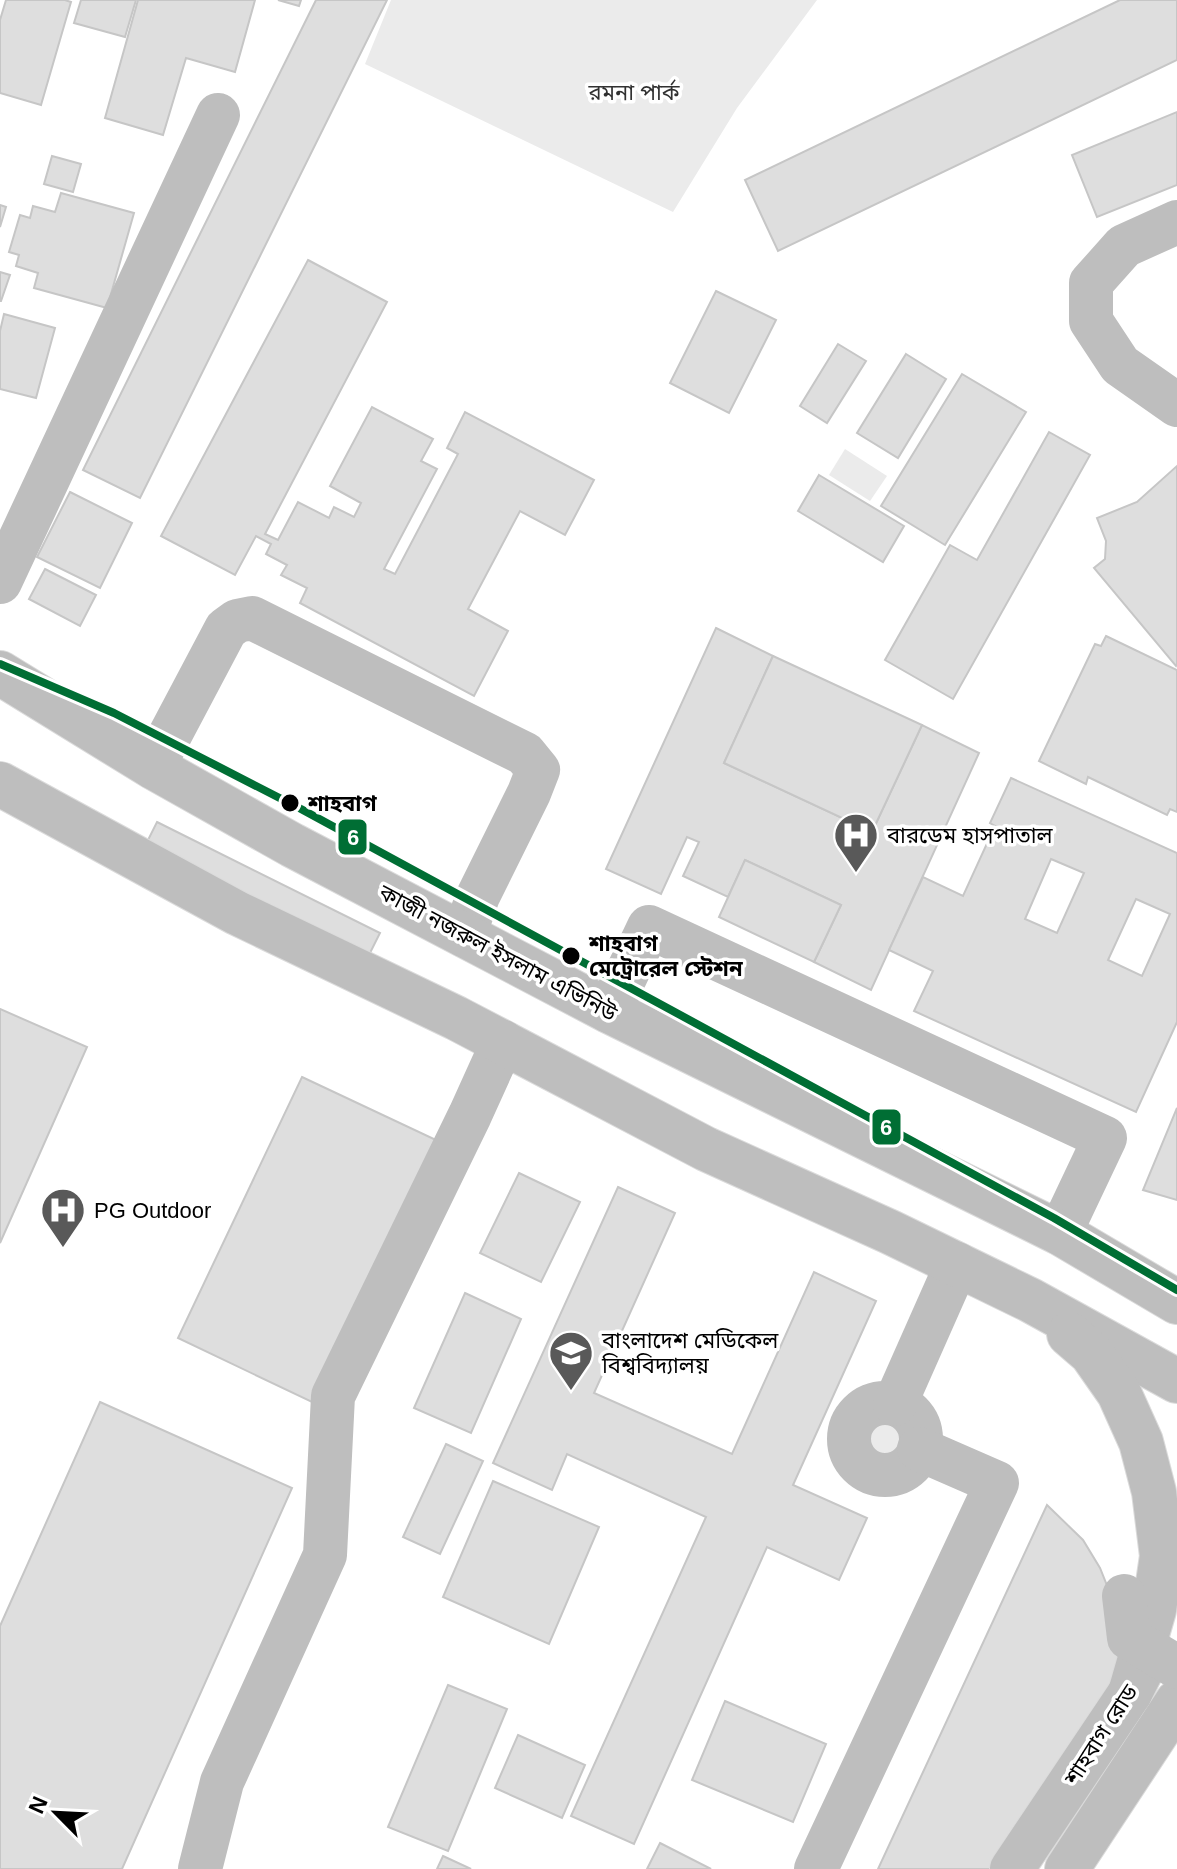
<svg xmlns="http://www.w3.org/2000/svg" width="1177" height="1869" font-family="Helvetica,'Noto Sans Bengali',sans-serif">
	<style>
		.green { fill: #ebebeb }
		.building { fill: #dedede; stroke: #c6c6c6; stroke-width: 2; fill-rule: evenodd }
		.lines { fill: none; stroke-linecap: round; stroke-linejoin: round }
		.highway-casing { stroke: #dbdbdb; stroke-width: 46 }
		.minor { stroke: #bebebe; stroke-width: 44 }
		.highway { stroke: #bebebe; stroke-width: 44 }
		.minor-bridge { stroke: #bebebe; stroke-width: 44 }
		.metro-1-casing { stroke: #fff; stroke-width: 14 }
		.metro-1 { stroke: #006e34; stroke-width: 8 }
		.stop-dot { fill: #000; stroke: #fff; stroke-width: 3 }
		.labels { text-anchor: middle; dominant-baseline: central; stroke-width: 7; stroke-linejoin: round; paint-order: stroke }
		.park-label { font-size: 22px; fill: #313131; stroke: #fff }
		.stop-label { font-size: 22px; font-weight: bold; fill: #000; stroke: #fff; text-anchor: start }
		.poi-label { font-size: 22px; fill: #000; stroke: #fff; text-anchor: start }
		.street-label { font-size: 22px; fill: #000; stroke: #fff }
		.line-badge { stroke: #fff; stroke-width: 3 }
		.badge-label { font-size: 22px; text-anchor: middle; font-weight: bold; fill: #fff }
	</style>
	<rect width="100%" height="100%" fill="#fff"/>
	<g class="green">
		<path d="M 391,0 L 817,0 L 737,108 L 673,212 L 365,64 Z"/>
		<path d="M 845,449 L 887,476 L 870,501 L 829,475 Z"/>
		<circle cx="883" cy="1438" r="20"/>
	</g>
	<g class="building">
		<path d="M 6,0 L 65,0 L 71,2 L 41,105 L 0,93 L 0,20 Z"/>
		<path d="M 81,0 L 136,0 L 125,37 L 74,23 Z"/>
		<path d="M 138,0 L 255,0 L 235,72 L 186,58 L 163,135 L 105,118 Z"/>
		<path d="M 278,0 L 301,0 L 299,6 Z"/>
		<path d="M 316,0 L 387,0 L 140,498 L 83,470 Z"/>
		<path d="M 1120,0 L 1177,0 L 1177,60 L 778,251 L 745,180 Z"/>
		<path d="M 1177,112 L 1177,185 L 1097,217 L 1072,155 Z"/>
		<path d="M 52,156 L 81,164 L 73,192 L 44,184 Z"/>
		<path d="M 61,193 L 134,213 L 107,308 L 34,288 L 38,273 L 16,266 L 19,255 L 9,252 L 20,215 L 30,218 L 33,206 L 55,212 Z"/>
		<path d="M 0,205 L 6,207 L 0,227 Z"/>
		<path d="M 308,260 L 387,302 L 265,534 L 278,540 L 298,502 L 329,518 L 334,507 L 354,517 L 361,503 L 330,486 L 372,407 L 433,439 L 421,461 L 437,469 L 384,569 L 395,574 L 458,454 L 447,448 L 465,412 L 594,480 L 565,535 L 520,511 L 468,609 L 508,631 L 474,696 L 300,603 L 307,588 L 281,575 L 287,565 L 266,554 L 271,544 L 256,536 L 235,575 L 161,536 Z"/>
		<path d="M 0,272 L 10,275 L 1,301 L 0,301 Z"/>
		<path d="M 716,291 L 776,320 L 729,413 L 670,383 Z"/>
		<path d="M 4,314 L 55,328 L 36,398 L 0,389 L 0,331 Z"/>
		<path d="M 838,344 L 866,361 L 827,423 L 800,406 Z"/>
		<path d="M 906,354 L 946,379 L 898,458 L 857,433 Z"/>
		<path d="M 962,374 L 1026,412 L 945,545 L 881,506 Z"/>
		<path d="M 1049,432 L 1090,455 L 953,699 L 885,660 L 950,545 L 977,560 Z"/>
		<path d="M 1177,466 L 1177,664 L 1176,666 L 1094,568 L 1105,559 L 1106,541 L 1097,518 L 1137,502 Z"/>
		<path d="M 819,475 L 904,526 L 883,562 L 798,511 Z"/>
		<path d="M 70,492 L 132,523 L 100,588 L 37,557 Z"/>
		<path d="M 45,569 L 96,595 L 80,626 L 29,599 Z"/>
		<path d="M 716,628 L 773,656 L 724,763 L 872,832 L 922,725 L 979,753 L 871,990 L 814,962 L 841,905 L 745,860 L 728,897 L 683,876 L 699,842 L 687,837 L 661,894 L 606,869 Z"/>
		<path d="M 1106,636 L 1177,670 L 1177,812 L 1170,809 L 1167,815 L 1088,777 L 1086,784 L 1039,761 L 1095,644 L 1101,646 Z"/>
		<path d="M 773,656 L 922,725 L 872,832 L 724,763 Z"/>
		<path d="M 1011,778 L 1177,853 L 1177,1022 L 1136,1112 L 914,1011 L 933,971 L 889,950 L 923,877 L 963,896 L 995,826 L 990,823 ZM 1051,859 L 1084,873 L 1057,933 L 1025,919 ZM 1136,899 L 1170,914 L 1142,976 L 1108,960 Z"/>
		<path d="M 157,822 L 380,933 L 363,967 L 140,856 Z"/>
		<path d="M 745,860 L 841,905 L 814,962 L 719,917 Z"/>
		<path d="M 0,1009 L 87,1047 L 0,1243 Z"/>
		<path d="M 302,1077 L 436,1140 L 312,1402 L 178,1338 Z"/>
		<path d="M 1177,1108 L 1177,1200 L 1143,1190 Z"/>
		<path d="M 519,1173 L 580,1202 L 541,1282 L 480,1253 Z"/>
		<path d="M 618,1187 L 675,1213 L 594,1393 L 732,1454 L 814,1272 L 876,1301 L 793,1485 L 867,1518 L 839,1580 L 767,1547 L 634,1844 L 571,1816 L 706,1517 L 567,1454 L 552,1490 L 493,1463 Z"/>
		<path d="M 465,1293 L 521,1319 L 471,1433 L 414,1408 Z"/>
		<path d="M 100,1402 L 292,1488 L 122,1869 L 0,1869 L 0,1626 Z"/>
		<path d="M 446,1444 L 483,1461 L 440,1554 L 403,1537 Z"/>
		<path d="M 493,1481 L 599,1527 L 549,1644 L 443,1597 Z"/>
		<path d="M 1047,1505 L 1083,1540 L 1100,1568 L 1110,1593 L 1123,1659 L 1114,1689 L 996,1869 L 878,1869 Z"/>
		<path d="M 448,1685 L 507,1709 L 448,1851 L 388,1827 Z"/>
		<path d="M 725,1701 L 826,1744 L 793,1822 L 692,1780 Z"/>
		<path d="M 518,1735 L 585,1765 L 562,1818 L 495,1788 Z"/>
		<path d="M 660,1843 L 711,1869 L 647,1869 Z"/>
		<path d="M 443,1856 L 471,1869 L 437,1869 Z"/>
	</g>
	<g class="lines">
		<g class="highway-casing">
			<g id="highway">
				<path d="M 0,673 L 153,767 L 292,845 L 609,1011 L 1060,1233 L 1177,1302"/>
				<path d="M 0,784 L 237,913 L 456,1018 L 706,1149 L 890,1232 L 1030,1300 L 1177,1381"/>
				<path d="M 1069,1334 L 1091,1353 L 1119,1393 L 1141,1442 L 1154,1492 L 1162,1556 L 1154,1610 L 1130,1693"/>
				<path d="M 1012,1869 L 1130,1693 L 1143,1667"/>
				<path d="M 1067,1869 L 1177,1702"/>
			</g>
		</g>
		<g class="minor">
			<path d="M 1177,222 L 1124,246 L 1091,283 L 1091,321 L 1120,365 L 1177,405"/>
			<path d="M 0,582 L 218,115"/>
			<path d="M 153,767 L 226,629 L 237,621 L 252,618 L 525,754 L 538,770 L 529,793 L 478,896 L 464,935"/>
			<path d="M 609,1011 L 649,927 L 1105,1138 L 1060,1233"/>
			<circle cx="885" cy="1439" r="36"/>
			<path d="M 895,1404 L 957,1264"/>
			<path d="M 200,1869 L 222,1782 L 325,1555 L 333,1396 L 470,1115 L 503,1042"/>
			<path d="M 816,1869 L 997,1483 L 919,1449"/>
		</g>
		<use href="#highway" class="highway"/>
		<path class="minor-bridge" d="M 1124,1596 L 1129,1638 L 1177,1667"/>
		<g class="metro-1-casing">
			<path id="metro-1" d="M 0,664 L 114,713 L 301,809 L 1054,1218 L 1177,1290"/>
		</g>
		<use href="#metro-1" class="metro-1"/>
	</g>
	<defs>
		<g id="hospital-pin" transform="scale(2.3)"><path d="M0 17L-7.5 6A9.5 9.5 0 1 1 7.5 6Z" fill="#595959" stroke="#fff"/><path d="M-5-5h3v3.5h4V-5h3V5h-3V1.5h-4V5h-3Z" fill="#fff"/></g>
		<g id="university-pin" transform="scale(2.3)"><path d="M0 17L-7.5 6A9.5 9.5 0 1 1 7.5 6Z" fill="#595959" stroke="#fff"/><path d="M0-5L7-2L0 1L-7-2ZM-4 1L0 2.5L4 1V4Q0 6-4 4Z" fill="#fff"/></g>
	</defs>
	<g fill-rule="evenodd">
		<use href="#hospital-pin" x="856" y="835"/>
		<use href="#hospital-pin" x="63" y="1210"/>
		<use href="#university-pin" x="571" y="1353"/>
	</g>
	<g class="stop-dot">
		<circle cx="290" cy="803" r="10"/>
		<circle cx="571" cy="956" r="10"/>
	</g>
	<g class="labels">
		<g class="park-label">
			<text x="634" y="92">রমনা পার্ক</text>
		</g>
		<g class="stop-label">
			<text x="308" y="803">শাহবাগ</text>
			<text x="589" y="943">শাহবাগ<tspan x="589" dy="25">মেট্রোরেল স্টেশন</tspan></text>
		</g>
		<g class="poi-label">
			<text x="887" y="835">বারডেম হাসপাতাল</text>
			<text x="94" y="1210">PG Outdoor</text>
			<text x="602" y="1340">বাংলাদেশ মেডিকেল<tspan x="602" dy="25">বিশ্ববিদ্যালয়</tspan></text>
		</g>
		<g class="street-label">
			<text transform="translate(498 953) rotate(28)">কাজী নজরুল ইসলাম এভিনিউ</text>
			<text transform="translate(1101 1735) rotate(-57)">শাহবাগ রোড</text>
		</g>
	</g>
	<g class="line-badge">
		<rect x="337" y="818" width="31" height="38" rx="8" fill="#006e34"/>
		<rect x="871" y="1108" width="31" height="38" rx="8" fill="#006e34"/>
	</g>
	<g class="badge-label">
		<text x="353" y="845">6</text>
		<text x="886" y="1135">6</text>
	</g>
	<g transform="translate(56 1813) rotate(294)" stroke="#ffffff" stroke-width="6" paint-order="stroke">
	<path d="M0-6L14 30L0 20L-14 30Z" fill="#000000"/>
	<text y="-12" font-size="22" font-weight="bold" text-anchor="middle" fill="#000000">N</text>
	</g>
</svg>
